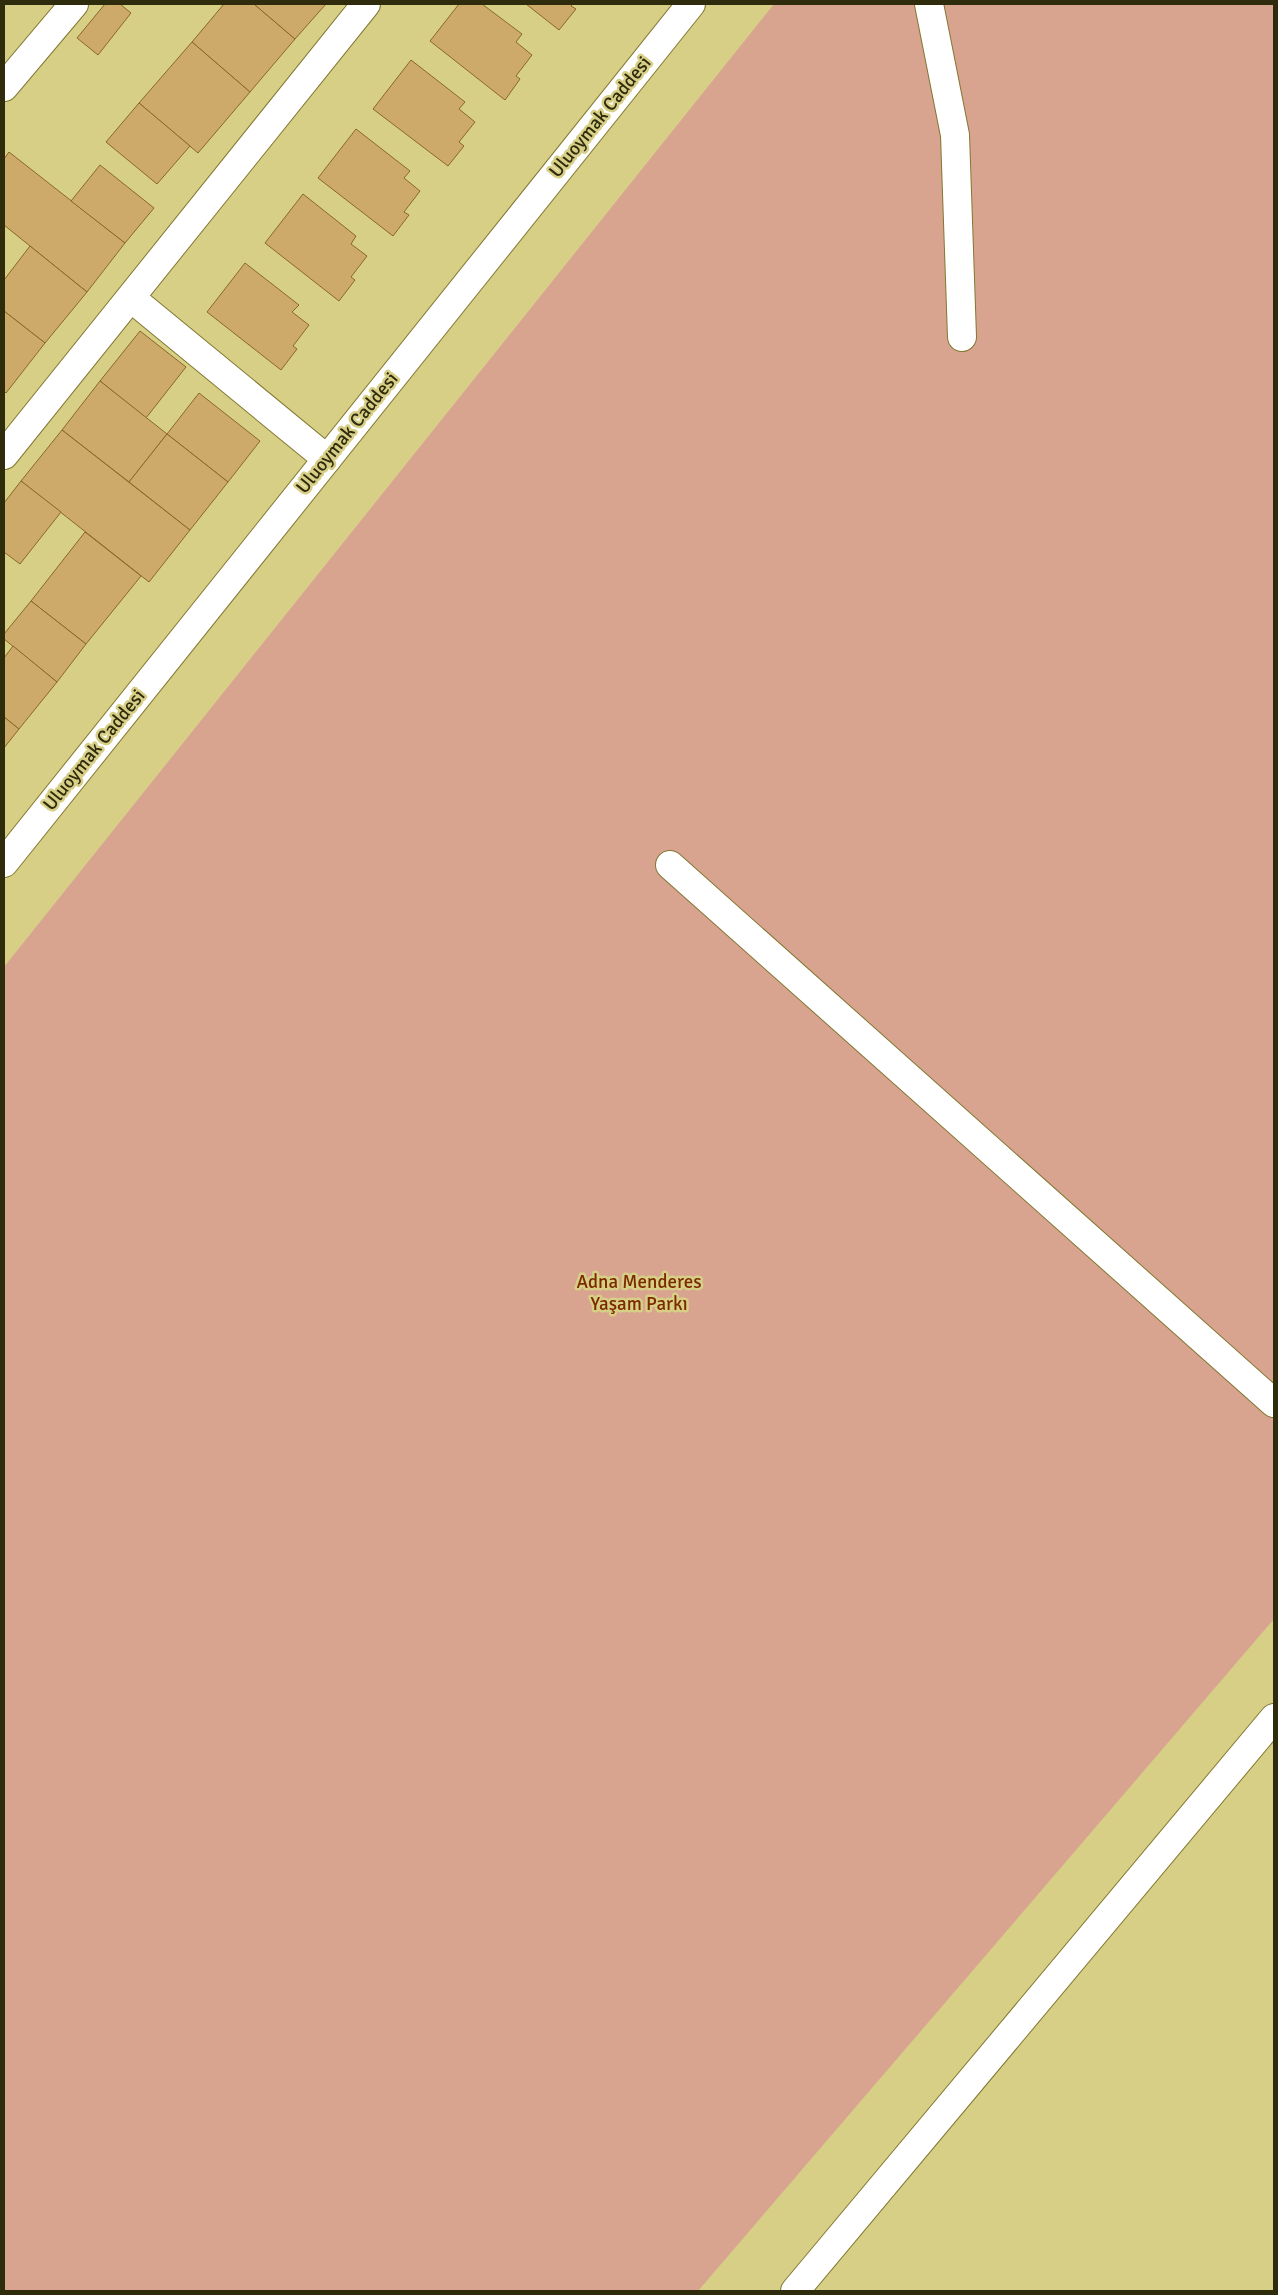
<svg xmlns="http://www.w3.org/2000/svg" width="1278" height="2295" font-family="Signika,sans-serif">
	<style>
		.green { fill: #d8a38f }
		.building { fill: #ceaa6a; stroke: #896825 }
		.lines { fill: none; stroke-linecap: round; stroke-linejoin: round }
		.street-casing { stroke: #827831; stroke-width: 30 }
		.secondary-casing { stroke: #827831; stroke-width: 30 }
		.street { stroke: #fff; stroke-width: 28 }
		.secondary { stroke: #fff; stroke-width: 28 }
		.labels { text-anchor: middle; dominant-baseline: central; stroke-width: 5; stroke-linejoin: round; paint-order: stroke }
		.street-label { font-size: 19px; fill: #2f2b0d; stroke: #d8cf87 }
		.park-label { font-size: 19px; fill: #7c2900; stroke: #d8cf87 }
	</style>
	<rect width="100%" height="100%" fill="#d8cf87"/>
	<path class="green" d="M 774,4 L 1274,4 L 1274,1619 L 698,2291 L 4,2291 L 4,967 Z"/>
	<g class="building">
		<path d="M 105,4 L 120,4 L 131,13 L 98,55 L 77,38 Z"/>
		<path d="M 224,4 L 254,4 L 295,39 L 250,92 L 192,42 Z"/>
		<path d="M 254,4 L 326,4 L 295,39 Z"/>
		<path d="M 459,4 L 482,4 L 522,34 L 516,42 L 532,55 L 516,76 L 520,79 L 505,100 L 430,41 Z"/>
		<path d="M 526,4 L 573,4 L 571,6 L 576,9 L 559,30 Z"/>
		<path d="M 192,42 L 250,92 L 198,153 L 139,103 Z"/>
		<path d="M 411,60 L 465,102 L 459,109 L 475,122 L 459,142 L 464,146 L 448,166 L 373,109 Z"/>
		<path d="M 139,103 L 190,146 L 157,184 L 106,142 Z"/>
		<path d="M 356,129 L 410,171 L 404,178 L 420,191 L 404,212 L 409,215 L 393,236 L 318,178 Z"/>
		<path d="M 9,152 L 125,243 L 87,292 L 4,225 L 4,159 Z"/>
		<path d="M 100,165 L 154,208 L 125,243 L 71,201 Z"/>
		<path d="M 303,194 L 356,236 L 351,244 L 367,256 L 351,277 L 355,280 L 339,301 L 265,243 Z"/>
		<path d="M 30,246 L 87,292 L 45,343 L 4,311 L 4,280 Z"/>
		<path d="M 245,263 L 299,305 L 292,312 L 309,325 L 293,346 L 297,349 L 281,370 L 207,312 Z"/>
		<path d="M 4,311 L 45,343 L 6,393 L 4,391 Z"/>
		<path d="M 140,331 L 186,367 L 146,418 L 100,381 Z"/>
		<path d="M 100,381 L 167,434 L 129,482 L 62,430 Z"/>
		<path d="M 199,393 L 260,441 L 228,482 L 167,434 Z"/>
		<path d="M 62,430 L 190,530 L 149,582 L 21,481 Z"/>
		<path d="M 167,434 L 228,482 L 190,530 L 129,482 Z"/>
		<path d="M 21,481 L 61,512 L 20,564 L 4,552 L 4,503 Z"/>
		<path d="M 85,532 L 141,576 L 86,644 L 31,601 Z"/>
		<path d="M 31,601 L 86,644 L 57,682 L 4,639 L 4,634 Z"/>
		<path d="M 13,646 L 57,682 L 19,729 L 4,717 L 4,658 Z"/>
		<path d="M 4,717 L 19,729 L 4,748 Z"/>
	</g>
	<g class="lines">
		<g class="street-casing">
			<g id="street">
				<path d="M 929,4 L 955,135 L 962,337"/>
				<path d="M 4,87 L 74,4"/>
				<path d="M 131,298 L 327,459"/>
				<path d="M 4,455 L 366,4"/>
				<path d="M 670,865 L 1274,1403"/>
				<path d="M 795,2291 L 1274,1718"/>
			</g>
		</g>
		<g class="secondary-casing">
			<path id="secondary" d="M 4,863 L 691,4"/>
		</g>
		<use href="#street" class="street"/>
		<use href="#secondary" class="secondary"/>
	</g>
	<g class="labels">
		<g class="street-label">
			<text transform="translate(600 117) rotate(-51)">Uluoymak Caddesi</text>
			<text transform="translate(347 433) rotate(-51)">Uluoymak Caddesi</text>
			<text transform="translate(94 750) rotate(-51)">Uluoymak Caddesi</text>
		</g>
		<g class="park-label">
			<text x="639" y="1282">Adna Menderes<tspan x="639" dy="22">Yaşam Parkı</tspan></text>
		</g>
	</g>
	<rect width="1278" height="2295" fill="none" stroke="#2f2b0d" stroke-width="10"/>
</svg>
